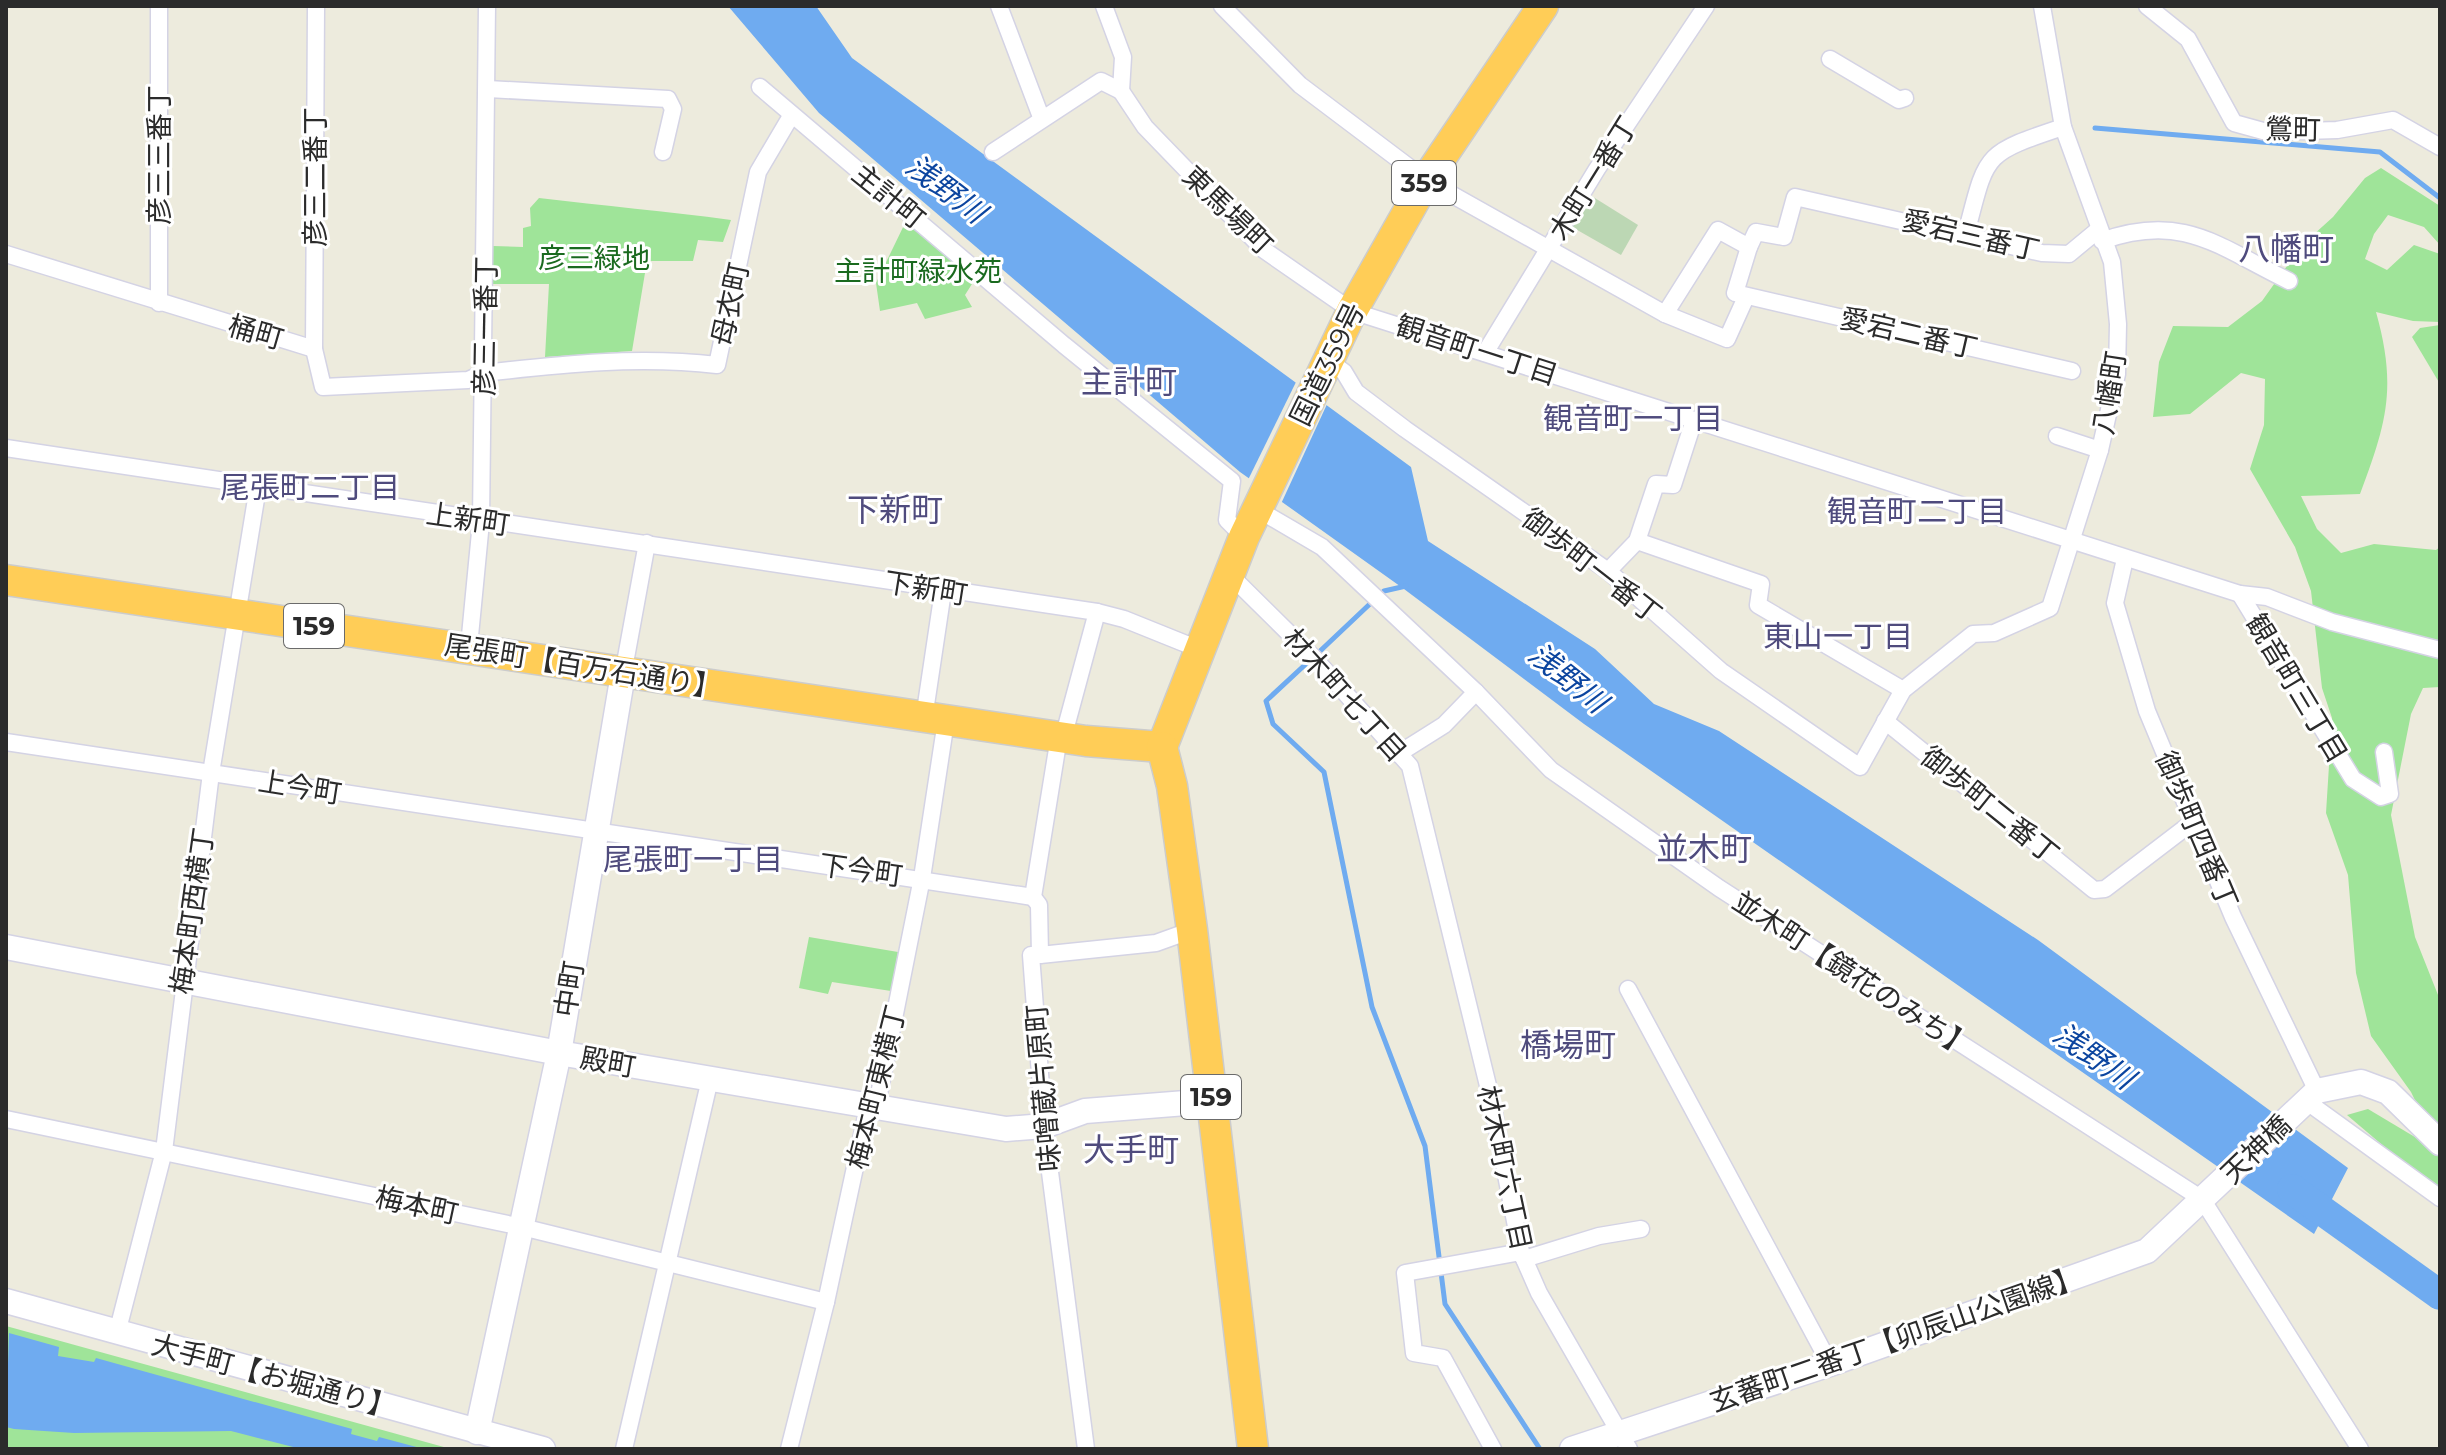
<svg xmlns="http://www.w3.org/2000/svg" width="2446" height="1455" font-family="Montserrat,'Noto Sans JP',sans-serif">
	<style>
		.green { fill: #9fe499 }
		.cemetery { fill: #bcd7b4 }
		.water { fill: #6fabf0 }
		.pier { fill: #edebdd }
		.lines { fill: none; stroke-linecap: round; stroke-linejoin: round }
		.stream { stroke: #6fabf0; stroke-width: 5 }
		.river { stroke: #6fabf0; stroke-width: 30 }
		.street-casing { stroke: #d4d3e4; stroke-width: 19 }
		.secondary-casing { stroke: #d4d3e4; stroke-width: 27 }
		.highway-casing { stroke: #ccc; stroke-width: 33 }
		.street { stroke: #fff; stroke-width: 16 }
		.secondary { stroke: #fff; stroke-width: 24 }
		.highway { stroke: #ffcd57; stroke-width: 30 }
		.labels { text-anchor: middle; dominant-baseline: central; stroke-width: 6; stroke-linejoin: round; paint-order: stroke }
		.shield { fill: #fff; stroke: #6b6b6b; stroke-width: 2 }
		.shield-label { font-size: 26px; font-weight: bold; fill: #2b2b2b }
		.street-label { font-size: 28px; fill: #2b2b2b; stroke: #fff }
		.park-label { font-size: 28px; fill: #1a6a1f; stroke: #fff }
		.water-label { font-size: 30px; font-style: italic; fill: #0c459f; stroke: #fff }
		.neighbourhood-label { font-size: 30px; fill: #4f4b7d; stroke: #fff }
		.quarter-label { font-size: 32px; fill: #4f4b7d; stroke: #fff }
	</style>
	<rect width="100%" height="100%" fill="#edebdd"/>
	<g class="green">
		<path d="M 2381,168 L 2440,206 L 2440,245 L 2424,227 L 2388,215 L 2374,234 L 2365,259 L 2387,270 L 2414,245 L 2440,254 L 2440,322 L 2413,321 L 2376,312 C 2397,387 2387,422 2360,494 L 2301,496 L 2317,529 L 2341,553 L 2374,544 L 2436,550 L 2440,547 L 2440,687 L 2423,688 L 2411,714 L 2391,815 L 2415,937 L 2440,1000 L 2440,1134 L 2433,1137 L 2411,1092 L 2371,1036 L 2356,973 L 2348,875 L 2326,813 L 2332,718 L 2322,688 L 2311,591 L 2295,547 L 2250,469 L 2264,425 L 2265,379 L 2241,373 L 2190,414 L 2153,417 L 2159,362 L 2173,326 L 2228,327 L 2262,301 L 2302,245 L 2333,217 L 2365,178 Z"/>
		<path d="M 539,198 C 603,206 667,211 731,220 L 723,242 L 698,240 L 693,261 L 647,261 L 632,351 L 545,357 L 549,284 L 493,284 L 493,246 L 523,247 L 523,228 L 531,226 L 530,208 Z"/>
		<path d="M 907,219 L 977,276 L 965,295 L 972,307 L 925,319 L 917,303 L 880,311 L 876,283 Z"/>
		<path d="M 2440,325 L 2440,384 L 2412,337 L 2420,328 Z"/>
		<path d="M 809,937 L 898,952 L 891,991 L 832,982 L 828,994 L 799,988 Z"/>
		<path d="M 2368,1109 L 2440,1152 L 2440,1194 L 2347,1115 Z"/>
		<path d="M 6,1326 L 451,1449 L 6,1449 Z"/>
	</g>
	<path class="cemetery" d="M 1590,195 L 1638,225 L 1621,255 L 1572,227 Z"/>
	<g class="water">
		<path d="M 728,6 L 816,6 L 852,58 L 1411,467 L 1428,541 L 1595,649 L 1654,704 L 1719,731 L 2038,940 L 2348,1168 L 2314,1234 L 1584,724 L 1404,589 L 1240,472 L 819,113 Z"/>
		<path d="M 9,1333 L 59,1347 L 58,1356 L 94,1362 L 96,1358 L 352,1429 L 351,1434 L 377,1441 L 379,1437 L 424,1449 L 301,1449 L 231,1431 L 74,1433 L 14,1429 L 6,1427 Z"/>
	</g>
	<path class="pier" d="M 1297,380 L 1328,402 L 1280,506 L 1247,482 Z"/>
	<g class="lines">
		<g class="stream">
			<path d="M 2095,128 L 2380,152 L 2440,198"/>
			<path d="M 1384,591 L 1406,586"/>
			<path d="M 1318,653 L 1373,601"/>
			<path d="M 1308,662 L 1266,701 L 1273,724 L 1324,772 L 1372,1007 L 1425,1146 L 1445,1304 L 1540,1449"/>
		</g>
		<path class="river" d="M 2292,1189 L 2440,1295"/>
		<g class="street-casing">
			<g id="street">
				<path d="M 159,6 L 159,303"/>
				<path d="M 316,6 L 314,349 L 323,387 L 468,380 L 484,373 C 563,364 638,356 717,365 L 758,172 L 791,116"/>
				<path d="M 999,6 L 1041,117"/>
				<path d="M 1104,6 L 1123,57 L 1121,91"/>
				<path d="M 1222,6 L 1300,85 L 1426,180 L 1665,314 L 1727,339 L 1746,297"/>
				<path d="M 2147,6 L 2188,39 L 2234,123 L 2263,131 L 2305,131 L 2337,130 L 2393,120 L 2440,147"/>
				<path d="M 1830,59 L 1899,100 L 1905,98"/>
				<path d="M 760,87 L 1064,345 L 1232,481 L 1227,520 L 1244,537"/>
				<path d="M 488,89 L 668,99 L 673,109 L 663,152"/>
				<path d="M 1121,91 L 1145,127 L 1264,250 L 1352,311 L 2240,594 L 2267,597 L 2332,622 L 2440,650"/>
				<path d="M 993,152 L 1101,81 L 1121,91"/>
				<path d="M 1966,234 C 1987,153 1982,154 2063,127"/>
				<path d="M 2102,241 C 2183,212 2219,247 2289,281"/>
				<path d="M 1749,247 L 1735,293 L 2072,371"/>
				<path d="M 6,254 L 314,349"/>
				<path d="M 1665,314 L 1718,230 L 1749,247 L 1756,232 L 1784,237 L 1795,197 L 2042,253 L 2069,254 L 2098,230"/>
				<path d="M 1485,353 L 1597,169 L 1706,6"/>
				<path d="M 1329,361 L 1344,372 L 1356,392 L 1405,429 L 1608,571 L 1721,671 L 1860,767 L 1903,690 L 1973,634 L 1994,633 L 2050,608 L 2100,450 L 2117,374 L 2118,324 L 2112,262 L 2063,127 L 2042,6"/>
				<path d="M 2057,436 L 2100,450"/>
				<path d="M 6,448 L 1097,612 L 1124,619 L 1201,650"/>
				<path d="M 1257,509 L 1322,547 L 1476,692 L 1551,770 L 1719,888 L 2202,1199 L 2360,1449"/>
				<path d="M 1637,541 L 1761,584 L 1758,605 L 1903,690"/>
				<path d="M 2125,559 L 2115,603 L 2147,711 L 2233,917 L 2317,1091"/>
				<path d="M 1608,571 L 1637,541 L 1656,484 L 1673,485 L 1694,420"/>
				<path d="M 1229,574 L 1315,659 L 1410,766 L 1491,1098 L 1521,1252 L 1539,1293 L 1629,1449"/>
				<path d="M 2240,594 L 2353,779 L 2381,797 L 2390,794 L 2384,752"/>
				<path d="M 469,646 L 481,522 L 487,6"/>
				<path d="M 623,674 L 647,543"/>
				<path d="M 924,718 L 943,591"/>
				<path d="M 1885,721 L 2094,890 L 2105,889 L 2194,821"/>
				<path d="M 1059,737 L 1033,897 L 1039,905 L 1040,955 L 1031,955 L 1044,1126 L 1086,1449"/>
				<path d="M 1063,738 L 1097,612"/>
				<path d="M 6,742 L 1033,897"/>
				<path d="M 1398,754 L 1444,725 L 1476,692"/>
				<path d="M 1040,955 L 1156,943 L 1192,930"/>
				<path d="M 1628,989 L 1830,1364"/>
				<path d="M 2306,1101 L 2440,1198"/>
				<path d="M 6,1119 L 522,1227 L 826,1302"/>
				<path d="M 1524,1259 L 1599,1236 L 1641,1229"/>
				<path d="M 117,1333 L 164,1151 L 211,773 L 258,487"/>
				<path d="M 624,1449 L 710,1079"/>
				<path d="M 789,1449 L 826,1302 L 868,1107 L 879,1094 L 922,878 L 946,721"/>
				<path d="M 1493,1449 L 1443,1358 L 1414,1353 L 1405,1273 L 1521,1252"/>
			</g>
		</g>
		<g class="secondary-casing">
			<g id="secondary">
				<path d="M 6,947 L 559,1053 L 1006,1129 L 1044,1126 L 1085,1111 L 1211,1101"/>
				<path d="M 6,1301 L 543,1449"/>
				<path d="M 477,1432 L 559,1053 L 623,674"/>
				<path d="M 1572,1449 L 1830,1364 L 2147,1251 L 2317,1091 L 2361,1082 L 2388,1092 L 2440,1143"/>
			</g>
		</g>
		<g class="highway-casing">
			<g id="highway">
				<path d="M 6,580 L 1086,741 L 1162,747"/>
				<path d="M 1162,747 L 1244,537 L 1352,311 L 1426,180 L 1543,6"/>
				<path d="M 1162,747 L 1172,786 L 1192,930 L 1253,1449"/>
			</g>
		</g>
		<use href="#street" class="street"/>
		<use href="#secondary" class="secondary"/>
		<use href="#highway" class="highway"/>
	</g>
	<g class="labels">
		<g class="shield">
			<rect x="1392" y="161" width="64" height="44" rx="6"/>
			<rect x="284" y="604" width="60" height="44" rx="6"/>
			<rect x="1181" y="1075" width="60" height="44" rx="6"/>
		</g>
		<g class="shield-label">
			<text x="1424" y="183">359</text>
			<text x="314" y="626">159</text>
			<text x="1211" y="1097">159</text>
		</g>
		<g class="street-label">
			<text transform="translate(2293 129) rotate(1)">鶯町</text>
			<text transform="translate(159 155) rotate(-90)">彦三三番丁</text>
			<text transform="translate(315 177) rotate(-90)">彦三二番丁</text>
			<text transform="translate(1593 178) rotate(-58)">木町一番丁</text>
			<text transform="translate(889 196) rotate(39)">主計町</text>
			<text transform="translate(1228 210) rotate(44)">東馬場町</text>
			<text transform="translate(1971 235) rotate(13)">愛宕三番丁</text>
			<text transform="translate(730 304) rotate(-78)">母衣町</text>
			<text transform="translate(485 326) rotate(-89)">彦三一番丁</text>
			<text transform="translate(256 332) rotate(16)">桶町</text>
			<text transform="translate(1909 333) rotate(13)">愛宕二番丁</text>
			<text transform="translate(1477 350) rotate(18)">観音町一丁目</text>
			<text transform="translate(1327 364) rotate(-64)">国道359号</text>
			<text transform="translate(2109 393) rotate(-81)">八幡町</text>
			<text transform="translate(468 519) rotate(8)">上新町</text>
			<text transform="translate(1592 566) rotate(38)">御歩町一番丁</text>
			<text transform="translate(926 588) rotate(9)">下新町</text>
			<text transform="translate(583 666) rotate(9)">尾張町【百万石通り】</text>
			<text transform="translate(2297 688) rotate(59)">観音町三丁目</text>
			<text transform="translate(1345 695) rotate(48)">材木町七丁目</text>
			<text transform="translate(300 787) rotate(9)">上今町</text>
			<text transform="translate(1990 805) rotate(39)">御歩町二番丁</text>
			<text transform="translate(2197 830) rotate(67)">御歩町四番丁</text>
			<text transform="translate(861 870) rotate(8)">下今町</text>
			<text transform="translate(192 911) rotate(-82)">梅本町西横丁</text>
			<text transform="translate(1853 974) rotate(33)">並木町【鏡花のみち】</text>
			<text transform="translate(569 989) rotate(-81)">中町</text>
			<text transform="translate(608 1062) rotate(10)">殿町</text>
			<text transform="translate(876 1087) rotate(-76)">梅本町東横丁</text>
			<text transform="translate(1043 1088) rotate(-95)">味噌蔵片原町</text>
			<text transform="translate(2256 1149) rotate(-44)">天神橋</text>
			<text transform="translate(1505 1168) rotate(78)">材木町六丁目</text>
			<text transform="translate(417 1205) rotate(12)">梅本町</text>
			<text transform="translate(1896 1339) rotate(-19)">玄蕃町二番丁【卯辰山公園線】</text>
			<text transform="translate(274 1376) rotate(15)">大手町【お堀通り】</text>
		</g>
		<g class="park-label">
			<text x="594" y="258">彦三緑地</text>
			<text x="918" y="271">主計町緑水苑</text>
		</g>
		<g class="water-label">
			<text transform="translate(946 189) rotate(37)">浅野川</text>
			<text transform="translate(1568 678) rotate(39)">浅野川</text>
			<text transform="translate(2094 1056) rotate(35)">浅野川</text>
		</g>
		<g class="neighbourhood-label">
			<text x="1633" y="418">観音町一丁目</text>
			<text x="310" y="487">尾張町二丁目</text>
			<text x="1917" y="511">観音町二丁目</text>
			<text x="1838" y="636">東山一丁目</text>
			<text x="693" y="859">尾張町一丁目</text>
		</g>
		<g class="quarter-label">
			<text x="2286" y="248">八幡町</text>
			<text x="1129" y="381">主計町</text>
			<text x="895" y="509">下新町</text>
			<text x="1704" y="848">並木町</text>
			<text x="1568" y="1044">橋場町</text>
			<text x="1131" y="1149">大手町</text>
		</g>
	</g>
	<rect width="2446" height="1455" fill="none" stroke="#2b2b2b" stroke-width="16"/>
</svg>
